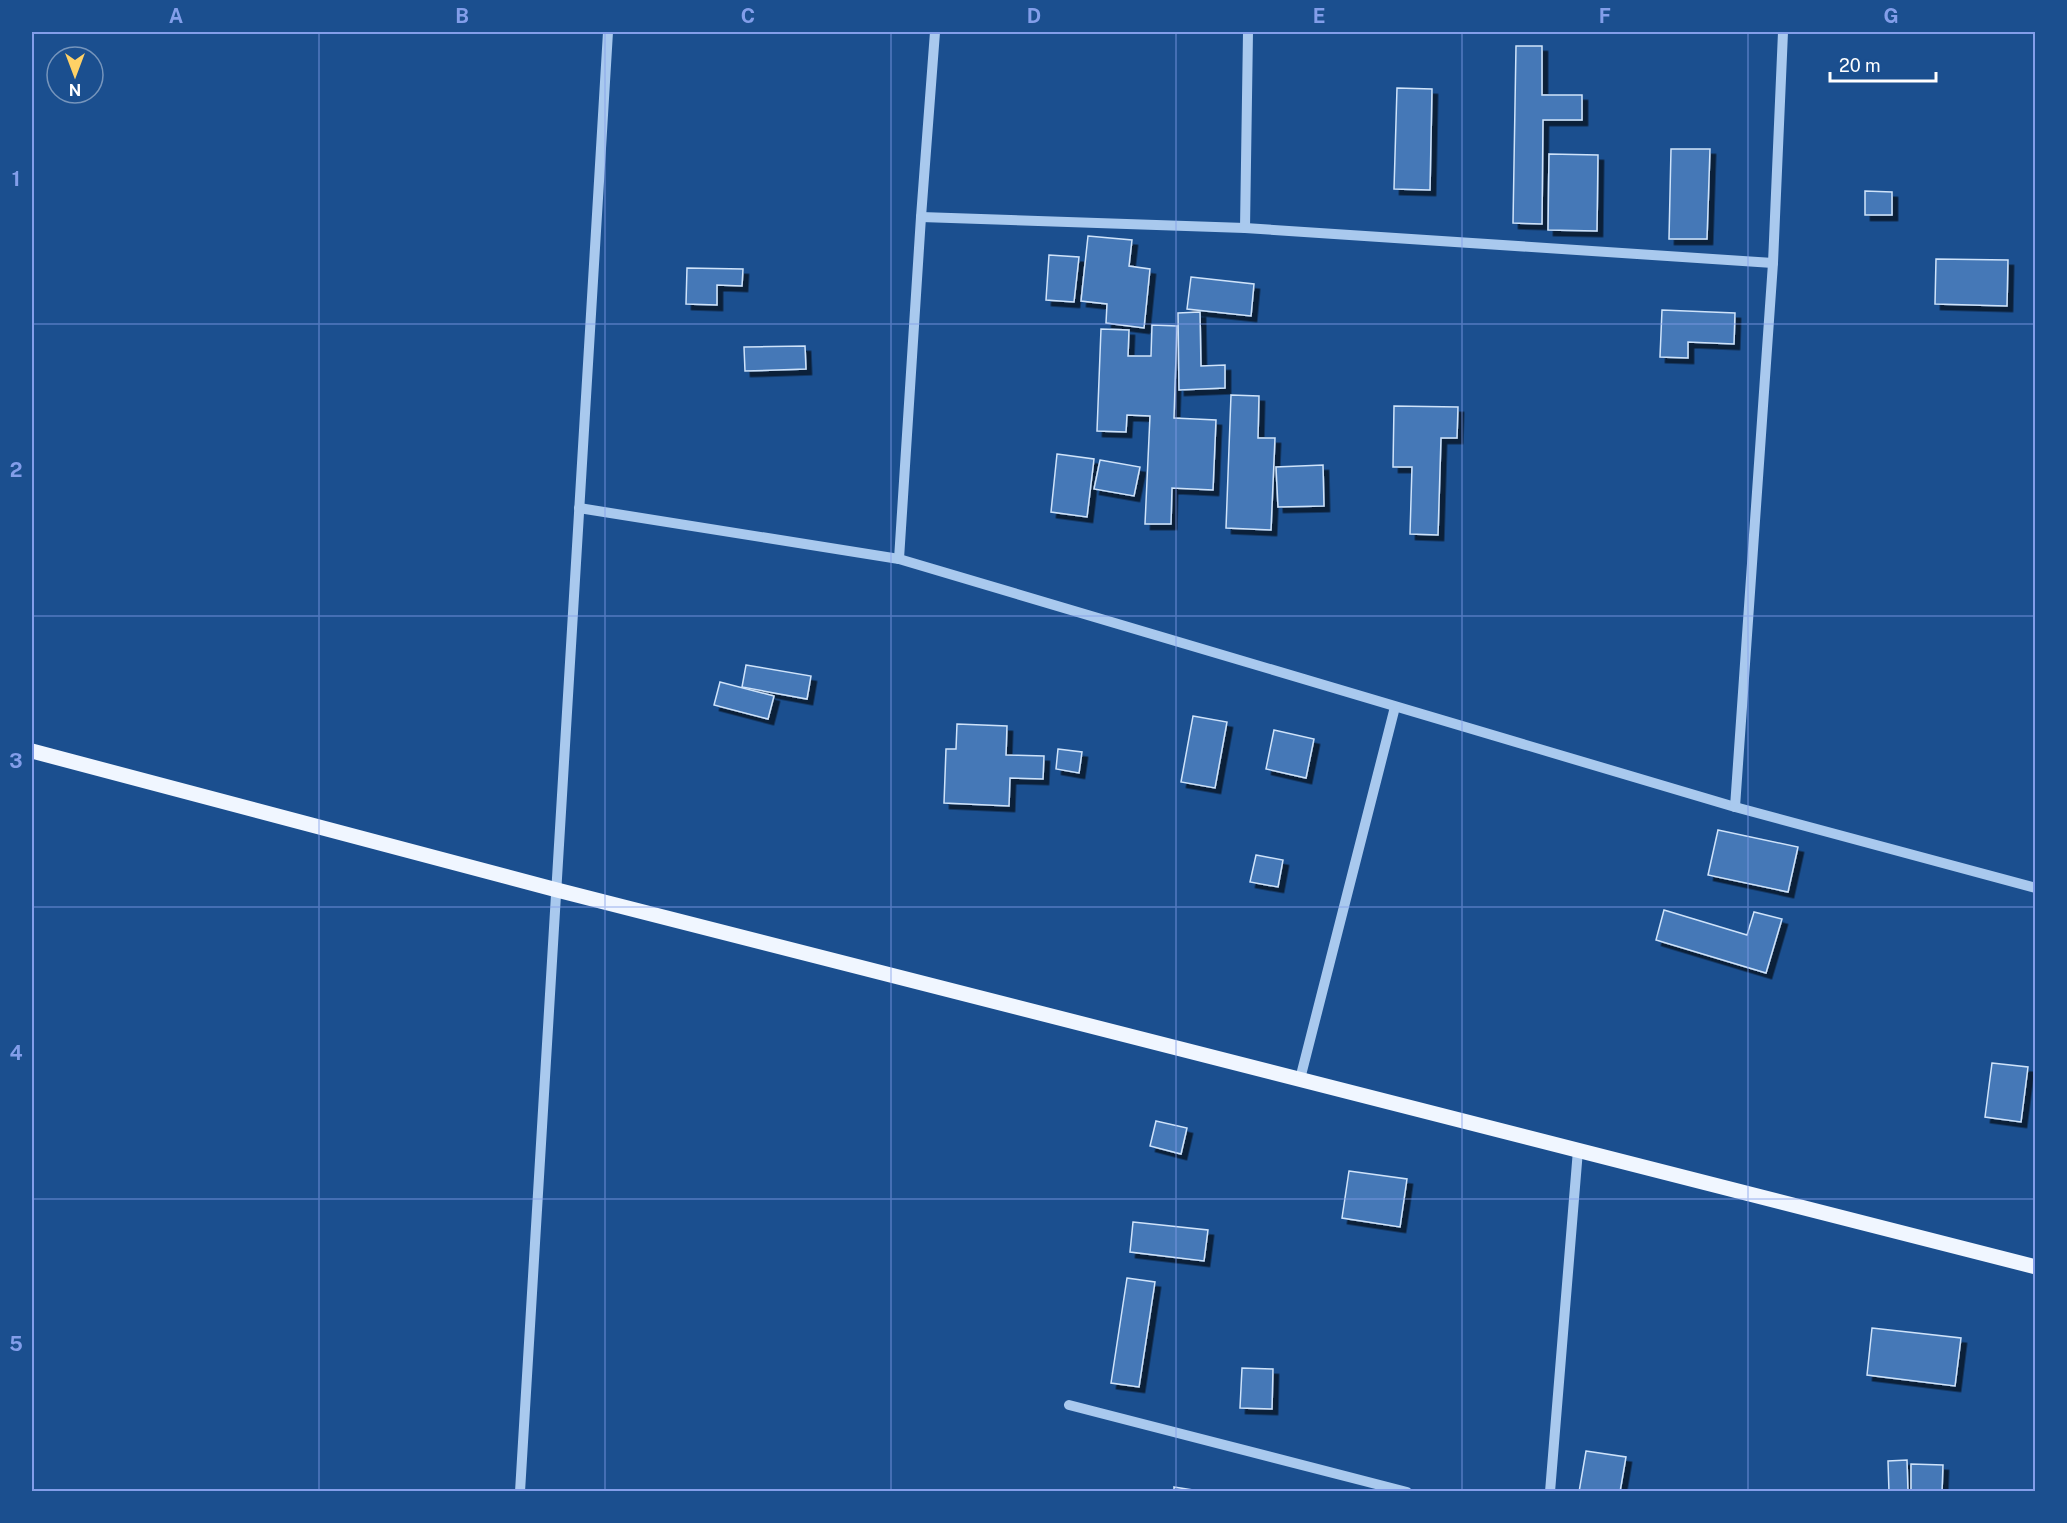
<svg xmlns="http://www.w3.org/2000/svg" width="2067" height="1523" font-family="'Public Sans',sans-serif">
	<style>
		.building { fill: #4478b7; stroke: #cfe3fa; stroke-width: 1.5; filter: url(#shadow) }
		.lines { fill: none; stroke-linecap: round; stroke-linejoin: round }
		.minor { stroke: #a9c9ee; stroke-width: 10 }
		.major { stroke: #f0f6ff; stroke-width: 15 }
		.grid { fill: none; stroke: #839eea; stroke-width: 1.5; stroke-opacity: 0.55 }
		.neatline { fill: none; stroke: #839eea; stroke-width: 2 }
		.grid-label { font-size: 20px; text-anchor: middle; font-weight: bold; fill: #839eea }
	</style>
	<defs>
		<filter id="shadow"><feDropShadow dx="5.5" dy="5.5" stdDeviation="0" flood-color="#0009"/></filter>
	</defs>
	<rect width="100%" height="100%" fill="#1b4f8f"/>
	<g class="building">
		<path d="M 1516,46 L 1542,46 L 1542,95 L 1582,95 L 1582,120 L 1543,120 L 1542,224 L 1513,223 Z"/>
		<path d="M 1397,88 L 1432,89 L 1430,190 L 1394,189 Z"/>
		<path d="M 1671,149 L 1710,149 L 1707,239 L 1669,239 Z"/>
		<path d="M 1549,154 L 1598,155 L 1597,231 L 1548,230 Z"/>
		<path d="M 1865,191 L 1892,192 L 1892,215 L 1865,215 Z"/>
		<path d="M 1088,236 L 1132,240 L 1129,266 L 1150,269 L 1144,328 L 1106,323 L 1107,304 L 1081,301 Z"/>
		<path d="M 1049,255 L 1079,257 L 1074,302 L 1046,300 Z"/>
		<path d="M 1936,259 L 2008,260 L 2007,306 L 1935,304 Z"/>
		<path d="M 687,268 L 743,269 L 742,286 L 717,285 L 717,305 L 686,304 Z"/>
		<path d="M 1191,277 L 1254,284 L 1251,316 L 1187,309 Z"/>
		<path d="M 1662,310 L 1735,313 L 1734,344 L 1688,342 L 1688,358 L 1660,357 Z"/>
		<path d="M 1200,312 L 1201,366 L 1225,365 L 1225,388 L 1179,390 L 1178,313 Z"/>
		<path d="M 1152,325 L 1177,326 L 1174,418 L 1216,420 L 1213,490 L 1172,488 L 1171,524 L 1145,524 L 1150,416 L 1127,415 L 1126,432 L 1097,431 L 1101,329 L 1129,330 L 1128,356 L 1151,356 Z"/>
		<path d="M 805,346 L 806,369 L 745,371 L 744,347 Z"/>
		<path d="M 1231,395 L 1259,396 L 1258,438 L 1275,438 L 1271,530 L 1226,528 Z"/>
		<path d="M 1394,406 L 1458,407 L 1457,438 L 1441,438 L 1438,535 L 1410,534 L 1412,467 L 1393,467 Z"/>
		<path d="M 1057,454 L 1094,459 L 1087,517 L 1051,512 Z"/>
		<path d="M 1100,460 L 1140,467 L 1134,496 L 1094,489 Z"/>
		<path d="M 1323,465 L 1324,506 L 1278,507 L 1276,467 Z"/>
		<path d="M 746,665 L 811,676 L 807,699 L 742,687 Z"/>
		<path d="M 720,682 L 774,696 L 768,719 L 714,705 Z"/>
		<path d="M 1193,716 L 1227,722 L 1215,788 L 1181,782 Z"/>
		<path d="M 957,724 L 1007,726 L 1006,755 L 1044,756 L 1043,779 L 1010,778 L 1009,806 L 944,803 L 946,749 L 956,749 Z"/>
		<path d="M 1274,730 L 1314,739 L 1306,778 L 1266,769 Z"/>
		<path d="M 1058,749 L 1082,752 L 1079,773 L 1056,769 Z"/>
		<path d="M 1718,830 L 1798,847 L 1788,892 L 1708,875 Z"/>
		<path d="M 1256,855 L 1283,860 L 1278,887 L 1250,882 Z"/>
		<path d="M 1664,910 L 1747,935 L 1754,912 L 1782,919 L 1766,973 L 1656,940 Z"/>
		<path d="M 1992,1063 L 2028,1067 L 2021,1122 L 1985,1117 Z"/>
		<path d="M 1156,1121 L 1187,1128 L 1181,1154 L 1150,1146 Z"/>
		<path d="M 1349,1171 L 1407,1179 L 1400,1227 L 1342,1218 Z"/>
		<path d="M 1133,1222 L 1208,1230 L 1204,1261 L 1130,1252 Z"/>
		<path d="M 1127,1278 L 1155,1282 L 1139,1387 L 1111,1383 Z"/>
		<path d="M 1872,1328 L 1961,1338 L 1955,1386 L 1867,1375 Z"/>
		<path d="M 1242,1368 L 1273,1369 L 1272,1409 L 1240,1408 Z"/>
		<path d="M 1586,1451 L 1626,1457 L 1620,1492 L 1579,1492 Z"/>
		<path d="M 1907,1460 L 1908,1492 L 1889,1492 L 1888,1461 Z"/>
		<path d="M 1911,1464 L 1943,1465 L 1942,1492 L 1911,1492 Z"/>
		<path d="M 1174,1487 L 1199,1491 L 1199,1492 L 1174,1492 Z"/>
	</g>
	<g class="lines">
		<g class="minor">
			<path d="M 921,217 L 1245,228 L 1773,263"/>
			<path d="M 1245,228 L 1248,32"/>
			<path d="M 579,508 L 899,559 L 1735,807 L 2036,888"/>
			<path d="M 899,559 L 921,217 L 935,32"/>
			<path d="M 1735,807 L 1773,263 L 1783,32"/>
			<path d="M 1300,1079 L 1395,707"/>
			<path d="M 1069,1405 L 1407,1492"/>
			<path d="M 520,1492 L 608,32"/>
			<path d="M 1550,1492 L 1578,1150"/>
		</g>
		<path class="major" d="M 32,751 L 557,890 L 2036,1267"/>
	</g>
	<path class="grid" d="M 319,32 L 319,1492M 605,32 L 605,1492M 891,32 L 891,1492M 1176,32 L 1176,1492M 1462,32 L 1462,1492M 1748,32 L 1748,1492M 32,324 L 2036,324M 32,616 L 2036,616M 32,907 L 2036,907M 32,1199 L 2036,1199"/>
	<rect width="2067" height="1523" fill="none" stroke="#1b4f8f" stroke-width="66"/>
	<g transform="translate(75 75) rotate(180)"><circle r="28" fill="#1b4f8f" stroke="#7695bc" stroke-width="1.5"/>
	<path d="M0-4.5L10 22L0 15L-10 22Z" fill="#ffd166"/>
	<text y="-9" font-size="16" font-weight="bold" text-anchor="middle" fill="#ffffff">N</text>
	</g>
	<path d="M1830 72v9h106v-9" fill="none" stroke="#ffffff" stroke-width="3"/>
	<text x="1839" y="72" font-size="18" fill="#ffffff" stroke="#1b4f8f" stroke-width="4.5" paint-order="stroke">20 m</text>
	<rect x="33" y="33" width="2001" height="1457" class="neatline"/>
	<g class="grid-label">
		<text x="176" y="23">A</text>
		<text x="462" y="23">B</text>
		<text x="748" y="23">C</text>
		<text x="1034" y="23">D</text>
		<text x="1319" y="23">E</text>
		<text x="1605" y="23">F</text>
		<text x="1891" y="23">G</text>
		<text x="16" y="186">1</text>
		<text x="16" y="477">2</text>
		<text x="16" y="768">3</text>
		<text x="16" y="1060">4</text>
		<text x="16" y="1351">5</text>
	</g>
</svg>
